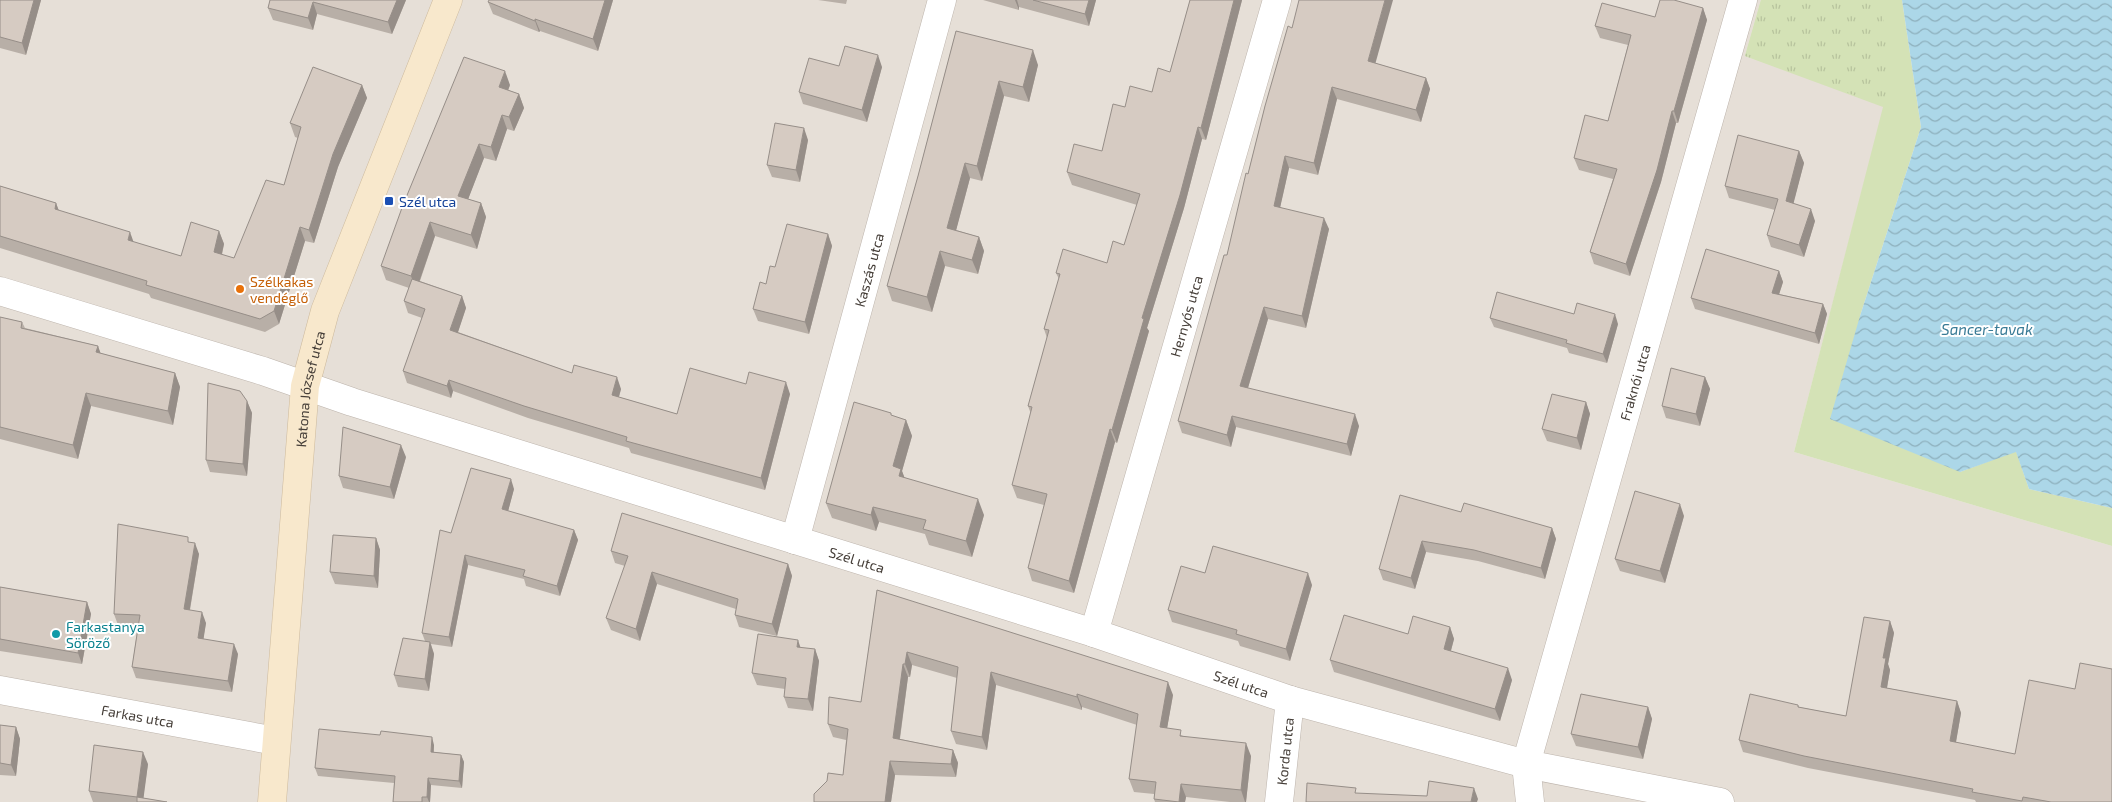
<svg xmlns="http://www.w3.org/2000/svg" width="2112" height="802" font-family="'Exo 2',sans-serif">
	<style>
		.residential { fill: #e6dfd7 }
		.grass { fill: #d4e2b6 }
		.park { fill: url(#park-tufts) }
		.water { fill: url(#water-waves) }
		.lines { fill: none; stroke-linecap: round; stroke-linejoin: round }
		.street-casing { stroke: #bdb4ac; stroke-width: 29 }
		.secondary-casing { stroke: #cdba9d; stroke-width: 29 }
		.street { stroke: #fff; stroke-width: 28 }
		.secondary { stroke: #f8e8cc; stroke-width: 28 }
		.wall { fill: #b8afa7 }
		.shaded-wall { fill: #968e88 }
		.building { fill: #d6cbc2; stroke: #968e88 }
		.transit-dot { fill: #1a4fb4; stroke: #fff; stroke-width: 2 }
		.food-dot { fill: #e8710a; stroke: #fff; stroke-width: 2 }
		.culture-dot { fill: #0f9aa8; stroke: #fff; stroke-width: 2 }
		.labels { text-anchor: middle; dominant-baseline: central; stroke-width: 4; stroke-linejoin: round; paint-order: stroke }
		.transit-label { font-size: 14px; fill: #164399; stroke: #fff; text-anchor: start }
		.street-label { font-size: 14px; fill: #453e38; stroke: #fff }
		.food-label { font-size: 14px; fill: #c56008; stroke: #fff; text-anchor: start }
		.culture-label { font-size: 14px; fill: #0d838f; stroke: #fff; text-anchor: start }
		.water-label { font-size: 15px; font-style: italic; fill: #397b96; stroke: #fff }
	</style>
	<defs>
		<pattern id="park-tufts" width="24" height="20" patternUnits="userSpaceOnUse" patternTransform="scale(1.25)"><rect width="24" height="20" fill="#d4e2b6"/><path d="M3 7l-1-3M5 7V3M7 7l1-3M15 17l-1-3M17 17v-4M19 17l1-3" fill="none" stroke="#b7c39d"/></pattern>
		<pattern id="water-waves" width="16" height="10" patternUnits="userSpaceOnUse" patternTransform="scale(1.25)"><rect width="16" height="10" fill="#acd7e8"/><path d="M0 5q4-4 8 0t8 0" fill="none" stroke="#8eb0bd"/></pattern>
	</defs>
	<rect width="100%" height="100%" fill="#f2eee9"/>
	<path class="residential" d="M 0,0 L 1761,0 L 1745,56 L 1884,106 L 1794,452 L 2112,546 L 2112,802 L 0,802 Z"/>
	<path class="grass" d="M 1761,0 L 1902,0 L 1921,127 L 1860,316 L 1960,472 L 2016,451 L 2029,489 L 2112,508 L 2112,546 L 1794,452 L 1883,107 L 1745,56 Z"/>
	<path class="park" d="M 1761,0 L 1881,0 L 1881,7 L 1892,67 L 1888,93 L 1884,106 L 1745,56 Z"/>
	<path class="water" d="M 1902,0 L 2112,0 L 2112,508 L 2029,489 L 2016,452 L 1960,472 L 1830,419 L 1860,316 L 1921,127 Z"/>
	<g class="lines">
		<g class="street-casing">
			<g id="street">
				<path id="s1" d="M 0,291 L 263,371 L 352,402 L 1094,633 L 1290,700 L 1526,764 L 1720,802"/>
				<path id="s2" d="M 795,540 L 942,0"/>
				<path id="s3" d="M 1094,633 L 1277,0"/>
				<path id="s4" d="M 0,690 L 276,741"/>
				<path id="s5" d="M 1279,802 L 1290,700"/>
				<path id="s6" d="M 1530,802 L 1526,764 L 1743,0"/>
			</g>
		</g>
		<g class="secondary-casing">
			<g id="secondary">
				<path id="s7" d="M 272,802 L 305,386 L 325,311 L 448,0"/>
			</g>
		</g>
		<use href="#street" class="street"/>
		<use href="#secondary" class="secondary"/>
	</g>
	<g class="wall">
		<path d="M 0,0 L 41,0 L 26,55 L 0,48 Z"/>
		<path d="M 270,0 L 406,0 L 392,34 L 317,14 L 313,30 L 273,20 L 268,8 Z"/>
		<path d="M 613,0 L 598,51 L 540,31 L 539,32 L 493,14 L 488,2 Z"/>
		<path d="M 818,0 L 847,0 L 846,4 Z"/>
		<path d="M 983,0 L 1096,0 L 1089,26 L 1019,7 L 1019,10 Z"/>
		<path d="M 1190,0 L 1242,0 L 1206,140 L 1202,139 L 1184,208 L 1147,328 L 1149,331 L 1117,443 L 1115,442 L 1074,593 L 1032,581 L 1028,568 L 1044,505 L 1017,498 L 1012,485 L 1031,414 L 1028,406 L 1047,338 L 1044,329 L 1059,279 L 1056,273 L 1107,263 L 1124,245 L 1137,205 L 1072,185 L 1067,172 L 1102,151 L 1125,107 L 1152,92 L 1170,72 Z"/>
		<path d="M 1703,8 L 1707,20 L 1678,123 L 1676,123 L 1661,182 L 1630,276 L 1594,264 L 1590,252 L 1613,179 L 1579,170 L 1574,158 L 1608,121 L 1628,45 L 1600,38 L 1595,26 L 1655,17 Z"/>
		<path d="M 956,31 L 1038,65 L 1029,102 L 1004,96 L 982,181 L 970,178 L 956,230 L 979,237 L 984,251 L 978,274 L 945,266 L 932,312 L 892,301 L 887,286 L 918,176 Z"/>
		<path d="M 1375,63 L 1426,78 L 1430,89 L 1421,122 L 1337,99 L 1318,175 L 1289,168 L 1280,207 L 1329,229 L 1306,328 L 1268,319 L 1248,388 L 1359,426 L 1351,456 L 1236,427 L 1231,447 L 1182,433 L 1178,421 L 1227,255 L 1248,174 L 1265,106 Z"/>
		<path d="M 839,66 L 882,67 L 867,122 L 803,104 L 799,92 Z"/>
		<path d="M 362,85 L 367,98 L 338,167 L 314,243 L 305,241 L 279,324 L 265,332 L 151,298 L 149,294 L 0,248 L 0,186 L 56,203 L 59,211 L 134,242 L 181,256 L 219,231 L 224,244 L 222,255 L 234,258 L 284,185 L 298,138 L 295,137 L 290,123 Z"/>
		<path d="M 510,85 L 508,90 L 519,94 L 524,108 L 514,131 L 507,129 L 496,161 L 484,158 L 468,199 L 481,203 L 486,217 L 477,249 L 435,236 L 420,281 L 462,296 L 466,308 L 458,332 L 572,373 L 621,389 L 619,397 L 677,414 L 746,384 L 790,394 L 765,490 L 631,453 L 629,448 L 528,418 L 453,391 L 451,398 L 407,383 L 403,371 L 422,318 L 408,313 L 404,301 L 409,288 L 386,280 L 381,266 Z"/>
		<path d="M 808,140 L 800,182 L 772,177 L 767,165 Z"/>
		<path d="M 1799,151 L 1804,163 L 1793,204 L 1815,221 L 1804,257 L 1771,247 L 1767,235 L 1775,210 L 1729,198 L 1725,186 Z"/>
		<path d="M 828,234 L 832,246 L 809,334 L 758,321 L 753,309 L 775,267 Z"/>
		<path d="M 1779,271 L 1783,282 L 1779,294 L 1823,304 L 1827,314 L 1819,344 L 1695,309 L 1691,298 Z"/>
		<path d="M 1574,314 L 1618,324 L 1607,363 L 1569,353 L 1567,348 L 1494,327 L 1490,318 Z"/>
		<path d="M 0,317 L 22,322 L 25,328 L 98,346 L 100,353 L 175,373 L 180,387 L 173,425 L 91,406 L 78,459 L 0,439 Z"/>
		<path d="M 1705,377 L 1710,389 L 1700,426 L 1666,418 L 1662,406 Z"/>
		<path d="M 247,401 L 252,413 L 247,476 L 210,472 L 206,460 Z"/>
		<path d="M 1586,402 L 1590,414 L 1581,450 L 1547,441 L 1542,429 Z"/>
		<path d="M 893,416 L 906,420 L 912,436 L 902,471 L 904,477 L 984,515 L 972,557 L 929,545 L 925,534 L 879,522 L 876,531 L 832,518 L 826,503 Z"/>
		<path d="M 406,457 L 394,499 L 343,488 L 339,476 Z"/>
		<path d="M 514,489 L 508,511 L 574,530 L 578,540 L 560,596 L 526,586 L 524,579 L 468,565 L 452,647 L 431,644 L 434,654 L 429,691 L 398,687 L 394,675 L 425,641 L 422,633 L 451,533 Z"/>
		<path d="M 1461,512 L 1552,528 L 1556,539 L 1545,579 L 1478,561 L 1426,552 L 1415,589 L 1383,580 L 1379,569 Z"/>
		<path d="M 1684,516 L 1665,583 L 1620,571 L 1615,559 Z"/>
		<path d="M 376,538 L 380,550 L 378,588 L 335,584 L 330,572 Z"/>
		<path d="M 190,542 L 199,554 L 190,610 L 206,623 L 203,639 L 238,654 L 232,692 L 136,678 L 132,667 L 138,625 L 118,625 L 114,614 Z"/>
		<path d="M 611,551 L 788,564 L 792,576 L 777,636 L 739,627 L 735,615 L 736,609 L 657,584 L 640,641 L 611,630 L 606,618 L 625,566 L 615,563 Z"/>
		<path d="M 1205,573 L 1312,585 L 1290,661 L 1240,646 L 1238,641 L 1172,622 L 1168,610 Z"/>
		<path d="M 0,587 L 87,602 L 91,614 L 82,664 L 0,651 Z"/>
		<path d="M 877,590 L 1173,695 L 1167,728 L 1183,736 L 1251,756 L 1246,802 L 1230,802 L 1186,797 L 1185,802 L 1155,802 L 1154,799 L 1154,794 L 1134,792 L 1129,779 L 1137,725 L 1082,707 L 1082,710 L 996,685 L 987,750 L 956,744 L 951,731 L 957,678 L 912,665 L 910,677 L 908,677 L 900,739 L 953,750 L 958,763 L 956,777 L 895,775 L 891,802 L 814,802 L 843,775 L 846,740 L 833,737 L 828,724 L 861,702 Z"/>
		<path d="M 1890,621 L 1894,633 L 1888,664 L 1890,670 L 1887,688 L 1957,701 L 1961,713 L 1956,742 L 2112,802 L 1976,802 L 1975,800 L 1808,768 L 1743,752 L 1739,740 L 1798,705 L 1799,707 L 1846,716 Z"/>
		<path d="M 1450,627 L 1454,639 L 1451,651 L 1512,680 L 1500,721 L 1334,672 L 1330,660 Z"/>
		<path d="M 801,648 L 815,649 L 819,661 L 813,711 L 788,708 L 784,697 L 785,689 L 757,685 L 752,673 Z"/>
		<path d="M 1648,707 L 1652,719 L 1643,759 L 1576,746 L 1571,734 Z"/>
		<path d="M 0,725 L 16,727 L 20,739 L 16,776 L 0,775 Z"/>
		<path d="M 434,745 L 434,752 L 461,755 L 464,762 L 462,788 L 431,785 L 430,802 L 393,802 L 394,783 L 318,776 L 315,768 Z"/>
		<path d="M 148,764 L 143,798 L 167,802 L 93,802 L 89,791 Z"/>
	</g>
	<g class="shaded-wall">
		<path d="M 34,0 L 41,0 L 26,55 L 22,43 Z"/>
		<path d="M 397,0 L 406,0 L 392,34 L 388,22 Z"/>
		<path d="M 605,0 L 613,0 L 598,51 L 593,39 Z"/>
		<path d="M 1015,0 L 1017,0 L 1019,7 L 1019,10 Z"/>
		<path d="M 1089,0 L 1096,0 L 1089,26 L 1085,14 Z"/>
		<path d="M 1234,0 L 1242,0 L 1206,140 L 1201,128 Z"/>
		<path d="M 1385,0 L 1393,0 L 1373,72 L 1368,61 Z"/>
		<path d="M 313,2 L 317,14 L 313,30 L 308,18 Z"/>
		<path d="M 1703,8 L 1707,20 L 1678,123 L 1674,111 Z"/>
		<path d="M 535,19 L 540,31 L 539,32 L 535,21 Z"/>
		<path d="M 1033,50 L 1038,65 L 1029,102 L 1023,87 Z"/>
		<path d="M 878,55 L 882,67 L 867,122 L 862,110 Z"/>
		<path d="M 505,71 L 510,85 L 504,101 L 499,87 Z"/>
		<path d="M 1426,78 L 1430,89 L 1421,122 L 1416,110 Z"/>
		<path d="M 999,81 L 1004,96 L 982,181 L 977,166 Z"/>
		<path d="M 362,85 L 367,98 L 338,167 L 314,243 L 309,230 L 333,154 Z"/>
		<path d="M 1332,87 L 1337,99 L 1318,175 L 1314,163 Z"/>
		<path d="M 519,94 L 524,108 L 514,131 L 509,117 Z"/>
		<path d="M 1672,111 L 1676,123 L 1661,182 L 1630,276 L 1626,264 Z"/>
		<path d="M 502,115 L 507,129 L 496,161 L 491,147 Z"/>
		<path d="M 1198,127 L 1202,139 L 1184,208 L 1147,328 L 1149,331 L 1117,443 L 1112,430 L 1142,318 Z"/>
		<path d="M 804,128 L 808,140 L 800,182 L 796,170 Z"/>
		<path d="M 479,144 L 484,158 L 464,210 L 458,196 Z"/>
		<path d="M 1799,151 L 1804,163 L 1791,213 L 1786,201 Z"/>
		<path d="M 1285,156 L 1289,168 L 1278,217 L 1274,206 Z"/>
		<path d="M 965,163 L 970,178 L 953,242 L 947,228 Z"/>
		<path d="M 56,203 L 61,217 L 55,209 Z"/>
		<path d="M 481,203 L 486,217 L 477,249 L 471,235 Z"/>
		<path d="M 1811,209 L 1815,221 L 1804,257 L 1799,245 Z"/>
		<path d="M 1324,218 L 1329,229 L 1306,328 L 1302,316 Z"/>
		<path d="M 430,222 L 435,236 L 416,291 L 411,276 Z"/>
		<path d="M 300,227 L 305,241 L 279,324 L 274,311 Z"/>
		<path d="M 219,231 L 224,244 L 219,266 L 214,252 Z"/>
		<path d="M 130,232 L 135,246 L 128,240 Z"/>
		<path d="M 828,234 L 832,246 L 809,334 L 805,322 Z"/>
		<path d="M 979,237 L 984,251 L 978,274 L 972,260 Z"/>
		<path d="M 940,251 L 945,266 L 932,312 L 927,297 Z"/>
		<path d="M 1779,271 L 1783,282 L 1776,304 L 1772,293 Z"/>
		<path d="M 462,296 L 466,308 L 455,341 L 450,330 Z"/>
		<path d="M 1823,304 L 1827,314 L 1819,344 L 1815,333 Z"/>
		<path d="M 1264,307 L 1268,319 L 1245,398 L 1240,386 Z"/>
		<path d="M 1615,314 L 1618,324 L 1607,363 L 1603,354 Z"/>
		<path d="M 98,346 L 103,360 L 96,352 Z"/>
		<path d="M 175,373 L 180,387 L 173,425 L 168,411 Z"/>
		<path d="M 617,377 L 621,389 L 616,407 L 612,395 Z"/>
		<path d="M 1705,377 L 1710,389 L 1700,426 L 1696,414 Z"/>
		<path d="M 449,380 L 453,391 L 451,398 L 447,386 Z"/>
		<path d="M 786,382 L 790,394 L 765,490 L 761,478 Z"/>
		<path d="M 86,393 L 91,406 L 78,459 L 73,445 Z"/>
		<path d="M 247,401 L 252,413 L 247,476 L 243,464 Z"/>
		<path d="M 1586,402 L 1590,414 L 1581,450 L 1577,438 Z"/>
		<path d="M 1355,414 L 1359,426 L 1351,456 L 1347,444 Z"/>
		<path d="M 1232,416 L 1236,427 L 1231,447 L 1227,435 Z"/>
		<path d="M 906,420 L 912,436 L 902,471 L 907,484 L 905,491 L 893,466 Z"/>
		<path d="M 1110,429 L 1115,442 L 1074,593 L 1069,581 Z"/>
		<path d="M 401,445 L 406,457 L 394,499 L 390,487 Z"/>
		<path d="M 511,479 L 514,489 L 506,519 L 502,509 Z"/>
		<path d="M 978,499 L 984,515 L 972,557 L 966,541 Z"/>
		<path d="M 1680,504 L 1684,516 L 1665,583 L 1660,571 Z"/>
		<path d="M 873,507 L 879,522 L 876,531 L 871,515 Z"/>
		<path d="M 1552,528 L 1556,539 L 1545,579 L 1541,568 Z"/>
		<path d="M 574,530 L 578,540 L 560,596 L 557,586 Z"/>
		<path d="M 376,538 L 380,550 L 378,588 L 374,576 Z"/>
		<path d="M 1422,541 L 1426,552 L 1415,589 L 1411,578 Z"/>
		<path d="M 195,543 L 199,554 L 188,620 L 184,609 Z"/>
		<path d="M 465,555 L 468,565 L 452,647 L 449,637 Z"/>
		<path d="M 788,564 L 792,576 L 777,636 L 772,624 Z"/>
		<path d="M 652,572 L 657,584 L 640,641 L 636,629 Z"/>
		<path d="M 1308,573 L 1312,585 L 1290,661 L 1286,649 Z"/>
		<path d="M 87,602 L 91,614 L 82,664 L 78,653 Z"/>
		<path d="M 202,612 L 206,623 L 202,649 L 198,638 Z"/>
		<path d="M 1890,621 L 1894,633 L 1888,664 L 1890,670 L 1885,699 L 1881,687 L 1883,658 Z"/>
		<path d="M 1450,627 L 1454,639 L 1448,661 L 1444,649 Z"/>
		<path d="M 798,640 L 802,652 L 797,647 Z"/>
		<path d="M 430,642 L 434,654 L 429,691 L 425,679 Z"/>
		<path d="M 234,644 L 238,654 L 232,692 L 228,681 Z"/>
		<path d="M 815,649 L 819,661 L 813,711 L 808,699 Z"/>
		<path d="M 907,652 L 912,665 L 910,677 L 905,664 Z"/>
		<path d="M 903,664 L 908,677 L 898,751 L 893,738 Z"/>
		<path d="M 1508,668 L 1512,680 L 1500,721 L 1495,709 Z"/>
		<path d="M 991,672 L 996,685 L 987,750 L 982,737 Z"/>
		<path d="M 1168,682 L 1173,695 L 1165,740 L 1160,727 Z"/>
		<path d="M 1077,694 L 1082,707 L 1082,710 L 1077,697 Z"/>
		<path d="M 1957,701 L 1961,713 L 1954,753 L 1950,741 Z"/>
		<path d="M 1648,707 L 1652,719 L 1643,759 L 1638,747 Z"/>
		<path d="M 16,727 L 20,739 L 16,776 L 11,765 Z"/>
		<path d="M 432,737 L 434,745 L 433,759 L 431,752 Z"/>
		<path d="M 1246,743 L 1251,756 L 1246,802 L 1245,802 L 1241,790 Z"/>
		<path d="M 953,750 L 958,763 L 956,777 L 951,764 Z"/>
		<path d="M 143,752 L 148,764 L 143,802 L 137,797 Z"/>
		<path d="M 461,755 L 464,762 L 462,788 L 459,781 Z"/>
		<path d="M 890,761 L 895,775 L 891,802 L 885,802 Z"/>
		<path d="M 428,778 L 431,785 L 430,802 L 429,802 L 427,797 Z"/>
		<path d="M 1181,784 L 1186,797 L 1185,802 L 1179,802 Z"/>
		<path d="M 1474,788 L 1478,799 L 1477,802 L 1471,802 Z"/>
	</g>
	<g class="building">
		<path d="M 0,0 L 34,0 L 22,43 L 0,37 Z"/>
		<path d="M 270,0 L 397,0 L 388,22 L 313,2 L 308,18 L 268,8 Z"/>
		<path d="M 489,0 L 605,0 L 593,39 L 535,19 L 535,21 L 488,2 Z"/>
		<path d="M 1033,0 L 1089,0 L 1085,14 Z"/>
		<path d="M 1190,0 L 1234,0 L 1201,128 L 1198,127 L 1180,195 L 1142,318 L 1144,319 L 1112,430 L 1110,429 L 1069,581 L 1028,568 L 1047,494 L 1012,485 L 1032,407 L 1028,406 L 1049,330 L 1044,329 L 1060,274 L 1056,273 L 1063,249 L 1107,263 L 1113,241 L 1124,245 L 1140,194 L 1067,172 L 1074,144 L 1102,151 L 1113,104 L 1125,107 L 1130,86 L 1152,92 L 1158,68 L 1170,72 Z"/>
		<path d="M 1299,0 L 1385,0 L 1368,61 L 1426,78 L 1416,110 L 1332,87 L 1314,163 L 1285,156 L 1274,206 L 1324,218 L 1302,316 L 1264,307 L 1240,386 L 1355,414 L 1347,444 L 1232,416 L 1227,435 L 1178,421 L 1224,255 L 1227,255 L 1246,173 L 1248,174 L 1265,106 L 1288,26 L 1292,28 Z"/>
		<path d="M 1660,0 L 1674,0 L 1703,8 L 1674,111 L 1672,111 L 1657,170 L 1626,264 L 1590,252 L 1617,169 L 1574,158 L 1585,115 L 1608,121 L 1631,35 L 1595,26 L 1602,3 L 1655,17 Z"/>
		<path d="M 956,31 L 1033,50 L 1023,87 L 999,81 L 977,166 L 965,163 L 947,228 L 979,237 L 972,260 L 940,251 L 927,297 L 887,286 L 918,176 Z"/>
		<path d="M 845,46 L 878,55 L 862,110 L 799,92 L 809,58 L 839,66 Z"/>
		<path d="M 464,57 L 505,71 L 499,87 L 519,94 L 509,117 L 502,115 L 491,147 L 479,144 L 458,196 L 481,203 L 471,235 L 430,222 L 411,276 L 381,266 L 403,205 Z"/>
		<path d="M 313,67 L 362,85 L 333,154 L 309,230 L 300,227 L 274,311 L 260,319 L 146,285 L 147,281 L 0,236 L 0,186 L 56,203 L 55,209 L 130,232 L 128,240 L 181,256 L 191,222 L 219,231 L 214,252 L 234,258 L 266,180 L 284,185 L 301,127 L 290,123 Z"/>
		<path d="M 775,123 L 804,128 L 796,170 L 767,165 Z"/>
		<path d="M 1738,135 L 1799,151 L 1786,201 L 1811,209 L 1799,245 L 1767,235 L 1778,199 L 1725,186 Z"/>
		<path d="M 787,224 L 828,234 L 805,322 L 753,309 L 760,282 L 766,284 L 770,266 L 775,267 Z"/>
		<path d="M 1706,249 L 1779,271 L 1772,293 L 1823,304 L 1815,333 L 1691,298 Z"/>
		<path d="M 412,279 L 462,296 L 450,330 L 572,373 L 574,365 L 617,377 L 612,395 L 677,414 L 690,368 L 746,384 L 749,372 L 786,382 L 761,478 L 626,441 L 627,437 L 524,406 L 449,380 L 447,386 L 403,371 L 425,309 L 404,301 Z"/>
		<path d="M 1497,292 L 1574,314 L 1577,303 L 1615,314 L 1603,354 L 1566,343 L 1567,340 L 1490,318 Z"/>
		<path d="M 0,317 L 22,322 L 21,328 L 98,346 L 96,352 L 175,373 L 168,411 L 86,393 L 73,445 L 0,427 Z"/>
		<path d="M 1671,368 L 1705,377 L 1696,414 L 1662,406 Z"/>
		<path d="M 208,383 L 240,391 L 247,401 L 243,464 L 206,460 Z"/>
		<path d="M 1552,394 L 1586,402 L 1577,438 L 1542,429 Z"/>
		<path d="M 854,402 L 891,413 L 891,415 L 906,420 L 893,466 L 901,469 L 899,476 L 978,499 L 966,541 L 923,529 L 926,520 L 873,507 L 871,515 L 826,503 Z"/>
		<path d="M 343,427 L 401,445 L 390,487 L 339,476 Z"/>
		<path d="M 471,468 L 511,479 L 502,509 L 574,530 L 557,586 L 523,576 L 525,570 L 465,555 L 449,637 L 422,633 L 440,530 L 451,533 Z"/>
		<path d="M 1635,491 L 1680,504 L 1660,571 L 1615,559 Z"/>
		<path d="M 1400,495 L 1461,512 L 1464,503 L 1552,528 L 1541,568 L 1474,550 L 1422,541 L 1411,578 L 1379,569 Z"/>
		<path d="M 622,513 L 788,564 L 772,624 L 735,615 L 738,599 L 652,572 L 636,629 L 606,618 L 628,556 L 611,551 Z"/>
		<path d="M 118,524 L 188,537 L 188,542 L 195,543 L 184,609 L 202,612 L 198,638 L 234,644 L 228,681 L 132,667 L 140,615 L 114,614 Z"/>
		<path d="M 333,535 L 376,538 L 374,576 L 330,572 Z"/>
		<path d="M 1213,546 L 1308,573 L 1286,649 L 1236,634 L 1237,630 L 1168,610 L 1181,566 L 1205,573 Z"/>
		<path d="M 0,587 L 87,602 L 78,653 L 0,639 Z"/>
		<path d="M 877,590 L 1168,682 L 1160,727 L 1181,730 L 1180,736 L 1246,743 L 1241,790 L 1181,784 L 1179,802 L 1154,799 L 1156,782 L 1129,779 L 1138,714 L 1077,694 L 1077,697 L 991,672 L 982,737 L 951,731 L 958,667 L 907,652 L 905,664 L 903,664 L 893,738 L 953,750 L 951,764 L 890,761 L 885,802 L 814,802 L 814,794 L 827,781 L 828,773 L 843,775 L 848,729 L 828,724 L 829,697 L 861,702 Z"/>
		<path d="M 1344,615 L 1408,634 L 1413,616 L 1450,627 L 1444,649 L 1508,668 L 1495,709 L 1330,660 Z"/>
		<path d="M 1864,617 L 1890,621 L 1883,658 L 1886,658 L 1881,687 L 1957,701 L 1950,741 L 2015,754 L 2029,680 L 2075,689 L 2080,663 L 2112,669 L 2112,802 L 2051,802 L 2023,797 L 2022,801 L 1972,792 L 1973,789 L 1804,756 L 1739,740 L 1750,694 L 1798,705 L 1798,707 L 1846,716 Z"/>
		<path d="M 758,634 L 798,640 L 797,647 L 815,649 L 808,699 L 784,697 L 786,678 L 752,673 Z"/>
		<path d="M 403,638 L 430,642 L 425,679 L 394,675 Z"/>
		<path d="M 1581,694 L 1648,707 L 1638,747 L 1571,734 Z"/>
		<path d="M 0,725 L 16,727 L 11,765 L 0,763 Z"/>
		<path d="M 319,729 L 380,735 L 381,731 L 432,737 L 431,752 L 461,755 L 459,781 L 428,778 L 427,797 L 422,797 L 422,802 L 393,802 L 395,776 L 315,768 Z"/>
		<path d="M 94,745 L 143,752 L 137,797 L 89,791 Z"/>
		<path d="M 1429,781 L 1474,788 L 1471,802 L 1306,802 L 1307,783 L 1356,788 L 1355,793 L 1427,796 Z"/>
		<path d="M 137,797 L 167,802 L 137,802 Z"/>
	</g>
	<rect class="transit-dot" x="384" y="196" width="10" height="10" rx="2.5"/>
	<circle class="food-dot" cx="240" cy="289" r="5"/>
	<circle class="culture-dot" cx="56" cy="634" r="5"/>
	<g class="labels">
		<g class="transit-label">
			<text x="399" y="201">Szél utca</text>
		</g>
		<g class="street-label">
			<text stroke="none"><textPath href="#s2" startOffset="280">Kaszás utca</textPath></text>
			<text stroke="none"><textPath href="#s3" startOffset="330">Hernyós utca</textPath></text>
			<text stroke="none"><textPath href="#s6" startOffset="435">Fraknói utca</textPath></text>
			<text stroke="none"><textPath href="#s7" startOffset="415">Katona József utca</textPath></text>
			<text stroke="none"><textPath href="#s1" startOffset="898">Szél utca</textPath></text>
			<text stroke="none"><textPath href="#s1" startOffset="1302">Szél utca</textPath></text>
			<text stroke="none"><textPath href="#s4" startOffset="140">Farkas utca</textPath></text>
			<text stroke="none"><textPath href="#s5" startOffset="51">Korda utca</textPath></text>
		</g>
		<g class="food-label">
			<text x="250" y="281">Szélkakas<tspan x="250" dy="16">vendéglő</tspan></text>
		</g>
		<g class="culture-label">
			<text x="66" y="626">Farkastanya<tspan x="66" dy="16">Söröző</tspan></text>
		</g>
		<g class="water-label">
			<text x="1987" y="329">Sancer-tavak</text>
		</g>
	</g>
</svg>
